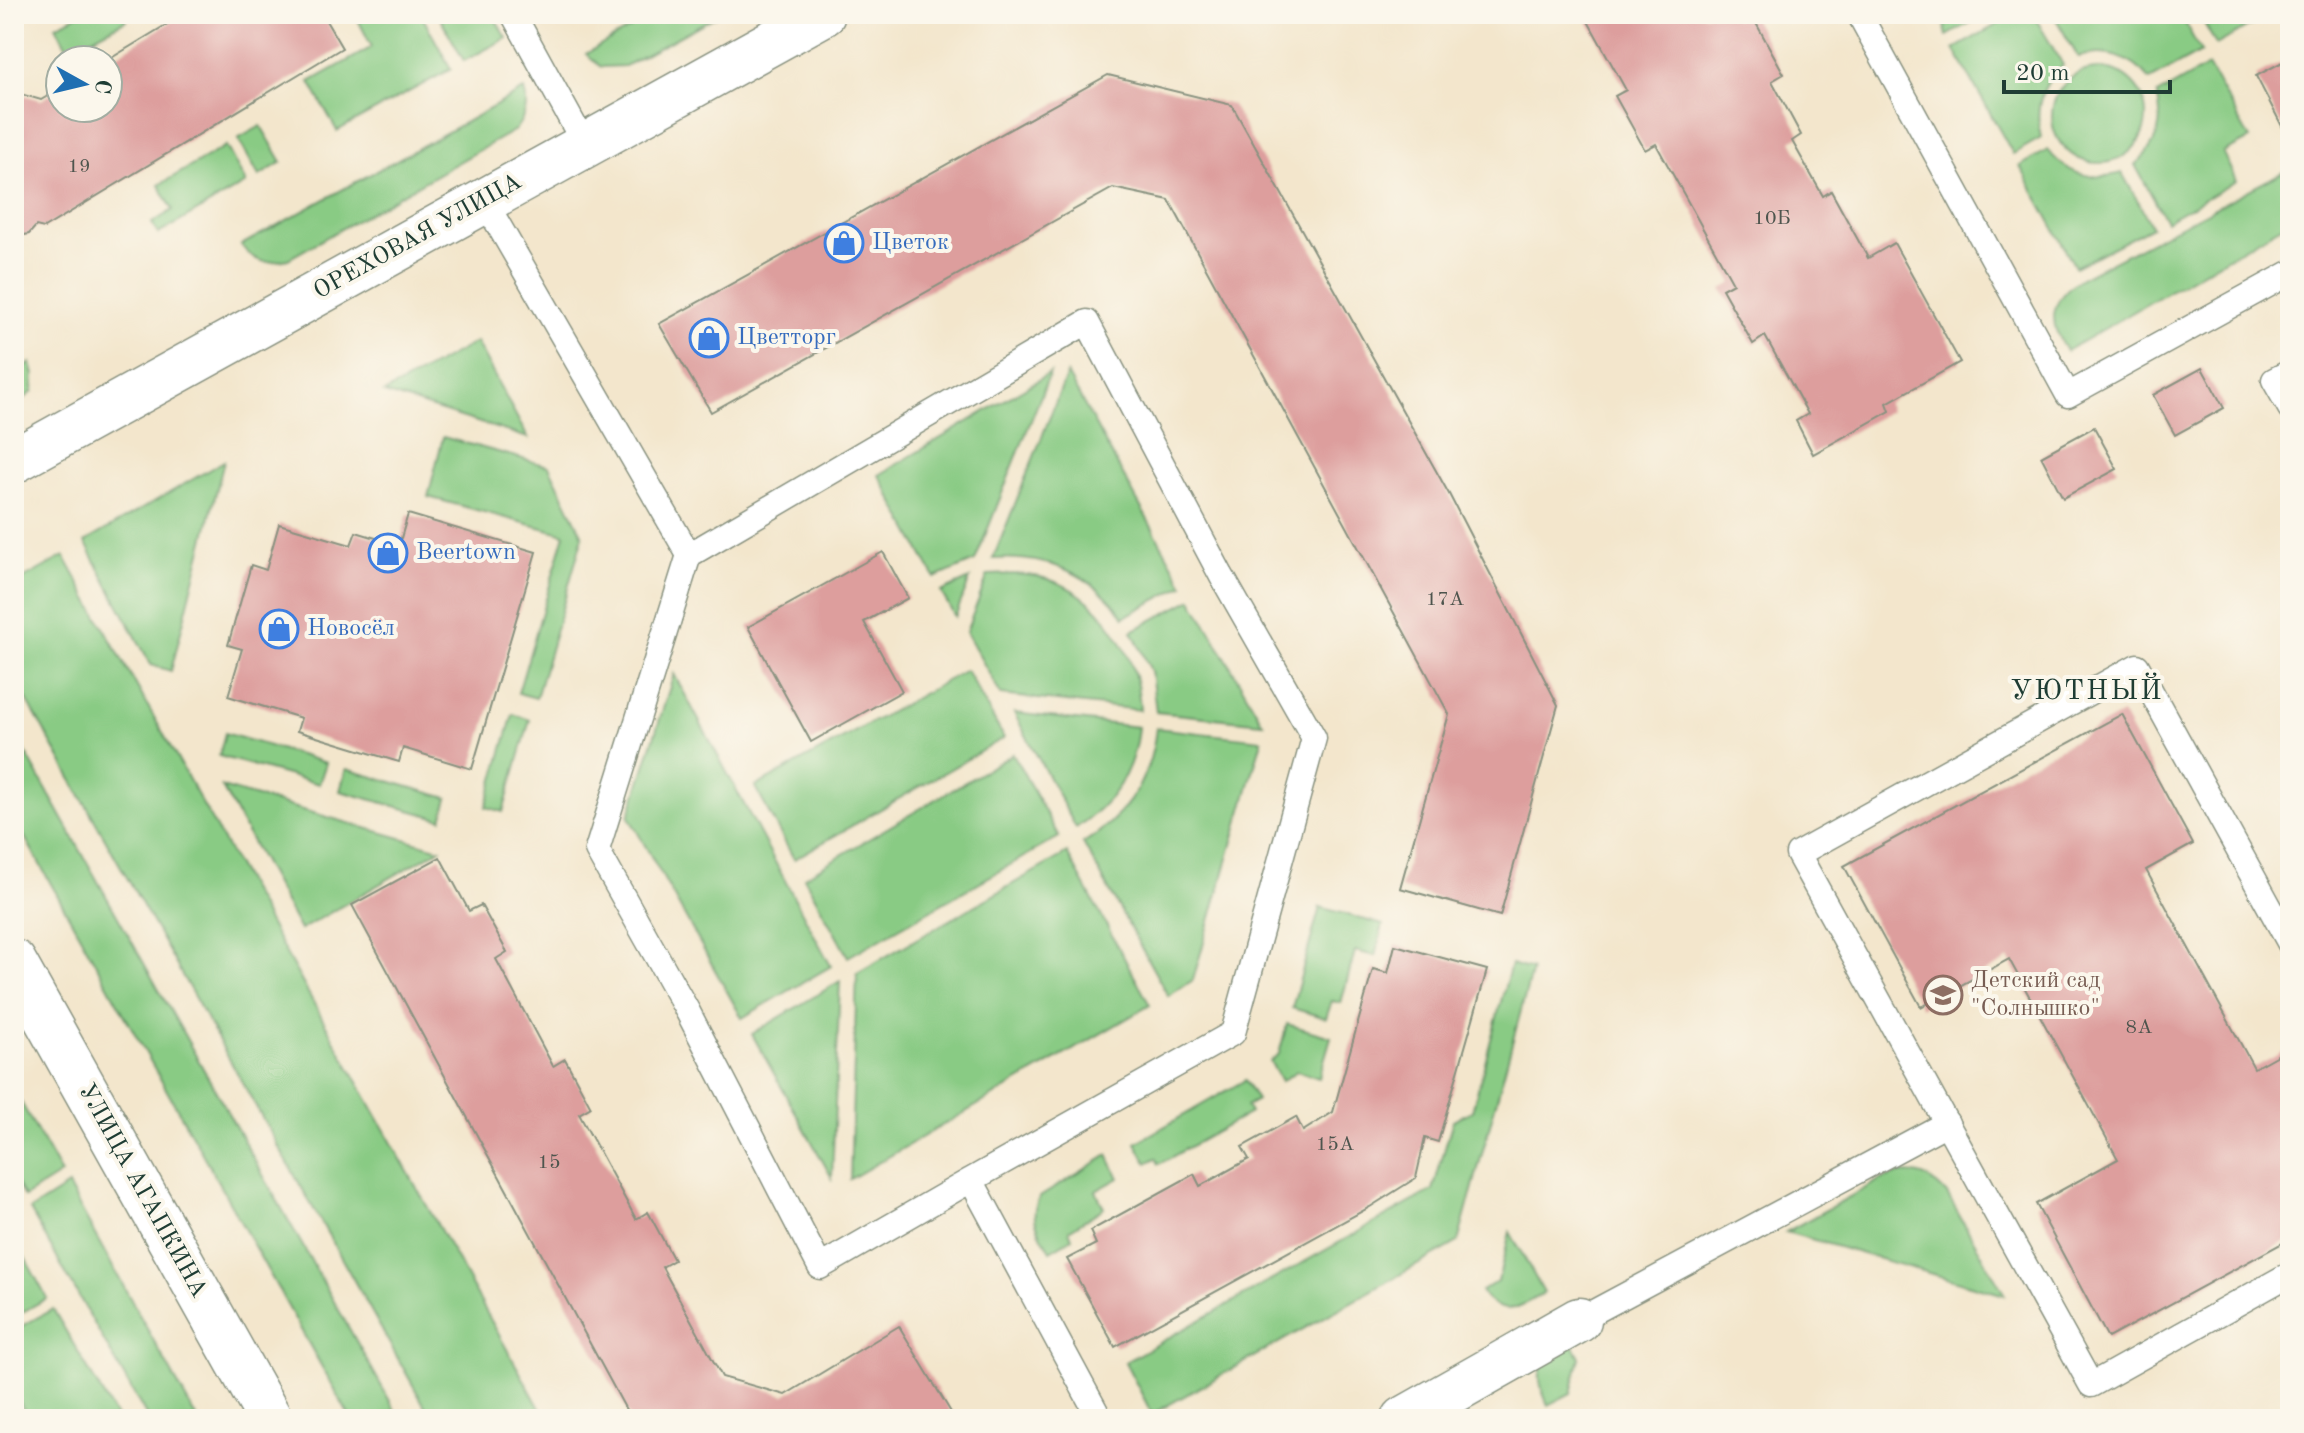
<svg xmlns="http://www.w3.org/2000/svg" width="2304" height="1433" font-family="'Old Standard TT',serif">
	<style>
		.green { fill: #89cb84; stroke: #54845c; stroke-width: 2 }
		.building { fill: #dd9e9d }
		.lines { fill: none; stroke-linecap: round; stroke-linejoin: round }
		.service-casing { stroke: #899280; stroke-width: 27 }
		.minor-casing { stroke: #899280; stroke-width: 47 }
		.secondary-casing { stroke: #899280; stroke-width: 47 }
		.service { stroke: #fff; stroke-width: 24 }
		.minor { stroke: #fff; stroke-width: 44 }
		.secondary { stroke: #fff; stroke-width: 44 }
		.labels { text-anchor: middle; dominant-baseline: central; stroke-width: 8; stroke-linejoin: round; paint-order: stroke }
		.number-label { font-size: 20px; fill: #4e554e }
		.street-label { font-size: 24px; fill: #1f3d34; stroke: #fbf7ec }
		.shop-label { font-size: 24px; fill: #366cbe; stroke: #fbf7ec; text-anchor: start }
		.education-label { font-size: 24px; fill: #785e54; stroke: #fbf7ec; text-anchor: start }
		.quarter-label { font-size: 28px; letter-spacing: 2px; fill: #1f3d34; stroke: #fbf7ec }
	</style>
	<rect width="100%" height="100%" fill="#fbf7ec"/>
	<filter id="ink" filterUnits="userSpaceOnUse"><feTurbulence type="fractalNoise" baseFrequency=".0125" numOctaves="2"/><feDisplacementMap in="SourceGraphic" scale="16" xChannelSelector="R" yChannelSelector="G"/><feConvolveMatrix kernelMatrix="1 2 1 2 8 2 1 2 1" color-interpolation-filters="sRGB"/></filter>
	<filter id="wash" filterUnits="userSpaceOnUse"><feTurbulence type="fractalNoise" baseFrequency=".006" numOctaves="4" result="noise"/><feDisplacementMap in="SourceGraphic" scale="32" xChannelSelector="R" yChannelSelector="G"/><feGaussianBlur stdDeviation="1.8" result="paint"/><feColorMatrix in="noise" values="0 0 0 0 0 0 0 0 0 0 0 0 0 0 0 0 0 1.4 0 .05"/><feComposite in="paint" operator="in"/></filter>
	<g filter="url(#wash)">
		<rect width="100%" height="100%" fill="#f3e6cc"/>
		<g class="green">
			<path d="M 79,14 L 123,14 L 126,20 L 69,51 L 56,26 Z"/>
			<path d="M 355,14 L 421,14 L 451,69 L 337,131 L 310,82 L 372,47 Z"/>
			<path d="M 438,14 L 492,14 L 507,38 L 464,61 Z"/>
			<path d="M 655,14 L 720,14 L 625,66 L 601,67 L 586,54 Z"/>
			<path d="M 1942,14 L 1986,14 L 1947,36 Z"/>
			<path d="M 2016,14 L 2033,14 L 2063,65 C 2040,85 2034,109 2041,138 L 2013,154 L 1954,49 Z"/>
			<path d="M 2053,14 L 2180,14 L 2201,52 L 2150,80 C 2132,57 2106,49 2078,57 Z"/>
			<path d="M 2199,14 L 2271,14 L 2216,45 Z"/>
			<path d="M 2208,66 L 2250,139 L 2223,153 L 2236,181 L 2166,221 L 2135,165 C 2157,146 2165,123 2157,95 Z"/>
			<circle cx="2099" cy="116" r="47"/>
			<path d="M 524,90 C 529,106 525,117 515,130 L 288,259 C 266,264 255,264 241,245 Z"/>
			<path d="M 261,126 L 282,162 L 259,176 L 238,139 Z"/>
			<path d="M 226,146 L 246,183 L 158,234 L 152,223 L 173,210 L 159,185 Z"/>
			<path d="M 2048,150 C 2067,175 2093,181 2122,173 L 2152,227 L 2075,267 L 2020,166 Z"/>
			<path d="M 2283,172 L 2290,184 L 2290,221 L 2066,351 C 2046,319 2051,299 2081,278 Z"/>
			<path d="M 476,342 L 528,438 L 384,393 Z"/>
			<path d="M 31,363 L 34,375 L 33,391 L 14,408 L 14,372 Z"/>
			<path d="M 1050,373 L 975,561 L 935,578 L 879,475 Z"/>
			<path d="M 1067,374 L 1184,585 L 1124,617 C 1093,573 1046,555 993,559 Z"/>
			<path d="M 443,437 L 549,466 L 583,536 L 536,698 L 518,693 L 565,534 L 428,497 Z"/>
			<path d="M 224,461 L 171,671 L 151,665 L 85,542 Z"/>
			<path d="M 64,556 L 546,1419 L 432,1419 L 14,677 L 14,584 Z"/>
			<path d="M 988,575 C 1007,574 1026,573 1044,578 C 1100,593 1138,653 1140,710 L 1001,695 L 966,632 Z"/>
			<path d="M 970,579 L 955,617 L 941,592 Z"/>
			<path d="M 1192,599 L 1263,723 L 1156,712 L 1151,671 L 1132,631 Z"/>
			<path d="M 966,670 L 1004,738 L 794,859 L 755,787 Z"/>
			<path d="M 674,674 L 831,966 L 742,1018 L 629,817 Z"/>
			<path d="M 1014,713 L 1138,727 C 1134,773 1113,802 1076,828 Z"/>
			<path d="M 513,714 L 530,720 L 503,812 L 486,807 Z"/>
			<path d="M 1156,728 L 1262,740 L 1193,980 L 1168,996 L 1083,843 C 1126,817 1151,778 1156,728 Z"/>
			<path d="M 14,732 L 400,1419 L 351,1419 L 14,818 Z"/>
			<path d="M 225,733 L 326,763 L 319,784 L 219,756 Z"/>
			<path d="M 1013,754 L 1059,837 L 848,957 L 804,877 Z"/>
			<path d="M 346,769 L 448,798 L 442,819 L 340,791 Z"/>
			<path d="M 222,787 L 440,849 L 300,930 Z"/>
			<path d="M 1067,853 L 1150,1005 L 850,1179 L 857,973 Z"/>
			<path d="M 1320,907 L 1383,925 L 1375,956 L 1355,951 L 1341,1003 L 1332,1001 L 1326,1018 L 1292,1008 Z"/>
			<path d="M 1511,964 L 1532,970 L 1458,1242 L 1152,1414 L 1125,1362 L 1433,1190 L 1453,1120 L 1472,1111 Z"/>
			<path d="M 840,981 L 832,1178 L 752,1034 Z"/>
			<path d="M 1287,1024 L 1331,1037 L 1319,1078 L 1297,1071 L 1281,1081 L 1270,1061 L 1279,1054 Z"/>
			<path d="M 1245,1080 L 1257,1100 L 1246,1106 L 1250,1113 L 1159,1164 L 1156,1158 L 1147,1163 L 1136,1143 Z"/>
			<path d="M 14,1090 L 61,1174 L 24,1197 L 14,1179 Z"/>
			<path d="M 1108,1155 L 1119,1178 L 1096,1191 L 1104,1208 L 1069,1230 L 1072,1238 L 1050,1251 C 1040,1233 1027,1216 1040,1197 Z"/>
			<path d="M 1902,1173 C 1922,1173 1934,1179 1947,1194 L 2005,1295 L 1786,1232 L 1880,1180 Z"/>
			<path d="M 68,1186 L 197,1419 L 148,1419 L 30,1210 Z"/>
			<path d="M 1510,1232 L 1544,1293 C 1519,1307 1501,1321 1481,1291 L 1498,1281 Z"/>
			<path d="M 14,1238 L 47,1298 L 14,1317 Z"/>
			<path d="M 53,1309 L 117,1419 L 28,1419 L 14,1390 L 14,1330 Z"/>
			<path d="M 1572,1342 L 1580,1357 L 1571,1393 L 1548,1405 C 1531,1368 1541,1361 1572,1342 Z"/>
		</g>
		<g id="blocks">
			<g class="building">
				<path d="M 184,14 L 322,14 L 342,48 L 44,228 L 36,226 L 29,234 L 14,237 L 14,92 L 41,100 L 60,89 L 60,108 L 108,108 L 108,60 Z"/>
				<path d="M 1584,14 L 1733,14 L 1736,20 L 1745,14 L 1751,14 L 1784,74 L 1772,81 L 1801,135 L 1792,141 L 1823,196 L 1831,191 L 1868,258 L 1894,243 L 1960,362 L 1887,403 L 1890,411 L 1813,454 L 1796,421 L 1808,414 L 1765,336 L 1753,344 L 1722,289 L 1733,283 L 1656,144 L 1645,150 L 1615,96 L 1626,90 Z"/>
				<path d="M 2290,58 L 2290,124 L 2283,128 L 2256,76 Z"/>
				<path d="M 1108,75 L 1232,105 L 1449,494 L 1558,705 L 1500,916 L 1400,888 L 1449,714 L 1169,200 L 1113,188 L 711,412 L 659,324 Z"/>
				<path d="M 2202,368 L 2224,408 L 2175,435 L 2153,395 Z"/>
				<path d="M 2094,427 L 2117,469 L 2063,498 L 2041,456 Z"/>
				<path d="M 408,514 L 536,552 L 472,769 L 403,748 L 399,762 L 297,731 L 301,718 L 228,696 L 242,649 L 228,645 L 251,565 L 266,570 L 279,524 L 351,545 L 356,532 L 399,545 Z"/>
				<path d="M 883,552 L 908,598 L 864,622 L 902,691 L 811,742 L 748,627 Z"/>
				<path d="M 2122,714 L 2193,844 L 2146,870 L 2254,1068 L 2290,1048 L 2290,1239 L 2108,1338 L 2036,1204 L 2118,1159 L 2009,959 L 1921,1007 L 1844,866 Z"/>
				<path d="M 440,857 L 469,911 L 481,905 L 507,952 L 496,959 L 553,1066 L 565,1059 L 591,1107 L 579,1114 L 636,1219 L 648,1212 L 674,1260 L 662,1267 L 722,1377 L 785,1395 L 899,1326 L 955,1419 L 631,1419 L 352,905 Z"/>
				<path d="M 1395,945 L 1487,970 L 1438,1142 L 1425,1138 L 1416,1178 L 1370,1207 L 1115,1347 L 1067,1259 L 1096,1244 L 1090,1231 L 1194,1174 L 1200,1186 L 1249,1159 L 1242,1147 L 1296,1117 L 1303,1131 L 1333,1112 L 1373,969 L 1388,973 Z"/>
			</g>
		</g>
	</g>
	<g filter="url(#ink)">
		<use href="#blocks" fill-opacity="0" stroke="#899280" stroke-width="2"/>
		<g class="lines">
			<g class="service-casing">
				<g id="service">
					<path d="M 513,14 L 585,145"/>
					<path d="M 1859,14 L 2068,395 L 2290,273"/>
					<path d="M 484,200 L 689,555"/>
					<path d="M 2290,372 L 2274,380 L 2290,408"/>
					<path d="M 2290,944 L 2137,666 L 1798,854 L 2091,1385 L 2290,1274"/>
					<path d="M 971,1180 L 820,1267 L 688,1012 L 597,850 L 689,555 L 1087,322 L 1221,575 L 1314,738 L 1233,1033 L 971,1180 L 1100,1419"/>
					<path d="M 1579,1320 L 1947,1123"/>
				</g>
			</g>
			<g class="minor-casing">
				<g id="minor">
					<path d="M 14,461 L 823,14"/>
					<path d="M 1404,1419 L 1579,1320"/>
				</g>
			</g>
			<g class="secondary-casing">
				<path id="secondary" d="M 14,962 L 270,1419"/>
			</g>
			<use href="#service" class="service"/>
			<use href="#minor" class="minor"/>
			<use href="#secondary" class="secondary"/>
		</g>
	</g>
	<defs>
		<g id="shop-ring" transform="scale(2)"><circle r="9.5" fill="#fbf7ec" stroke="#3f7fe0" stroke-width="1.5"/><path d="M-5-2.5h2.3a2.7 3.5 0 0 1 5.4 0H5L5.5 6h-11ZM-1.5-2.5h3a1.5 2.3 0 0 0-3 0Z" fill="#3f7fe0"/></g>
		<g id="school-ring" transform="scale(2)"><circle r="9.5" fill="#fbf7ec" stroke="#8d6e63" stroke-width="1.5"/><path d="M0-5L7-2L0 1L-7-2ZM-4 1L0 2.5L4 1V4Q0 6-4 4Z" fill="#8d6e63"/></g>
	</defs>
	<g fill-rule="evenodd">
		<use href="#shop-ring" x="844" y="243"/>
		<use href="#shop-ring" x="709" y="338"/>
		<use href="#shop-ring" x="388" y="553"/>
		<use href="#shop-ring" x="279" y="629"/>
		<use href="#school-ring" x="1943" y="995"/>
	</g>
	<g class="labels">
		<g class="number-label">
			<text x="79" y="167">19</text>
			<text x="1772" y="219">10Б</text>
			<text x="1445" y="600">17А</text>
			<text x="2139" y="1028">8А</text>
			<text x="1335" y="1145">15А</text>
			<text x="549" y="1163">15</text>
		</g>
		<g class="street-label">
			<text transform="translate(418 237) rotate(-29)">ОРЕХОВАЯ УЛИЦА</text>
			<text transform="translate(142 1191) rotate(61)">УЛИЦА АГАПКИНА</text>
		</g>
		<g class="shop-label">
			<text x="872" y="243">Цветок</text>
			<text x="737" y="338">Цветторг</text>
			<text x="416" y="553">Beertown</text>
			<text x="307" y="629">Новосёл</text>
		</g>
		<g class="education-label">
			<text x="1971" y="981">Детский сад<tspan x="1971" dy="28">"Солнышко"</tspan></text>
		</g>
		<g class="quarter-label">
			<text x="2087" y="692">УЮТНЫЙ</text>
		</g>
	</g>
	<rect width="2304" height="1433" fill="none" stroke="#fbf7ec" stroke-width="48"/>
	<g transform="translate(84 84) rotate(98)"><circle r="38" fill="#fbf7ec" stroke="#a3ada2" stroke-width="2"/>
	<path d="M0-6L14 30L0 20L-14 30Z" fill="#1f6fb2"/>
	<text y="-12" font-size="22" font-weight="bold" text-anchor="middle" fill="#1f3d34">С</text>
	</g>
	<path d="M2004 80v12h166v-12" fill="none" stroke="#1f3d34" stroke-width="4"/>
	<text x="2016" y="80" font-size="24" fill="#1f3d34" stroke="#fbf7ec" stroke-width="6" paint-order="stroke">20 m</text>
</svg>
